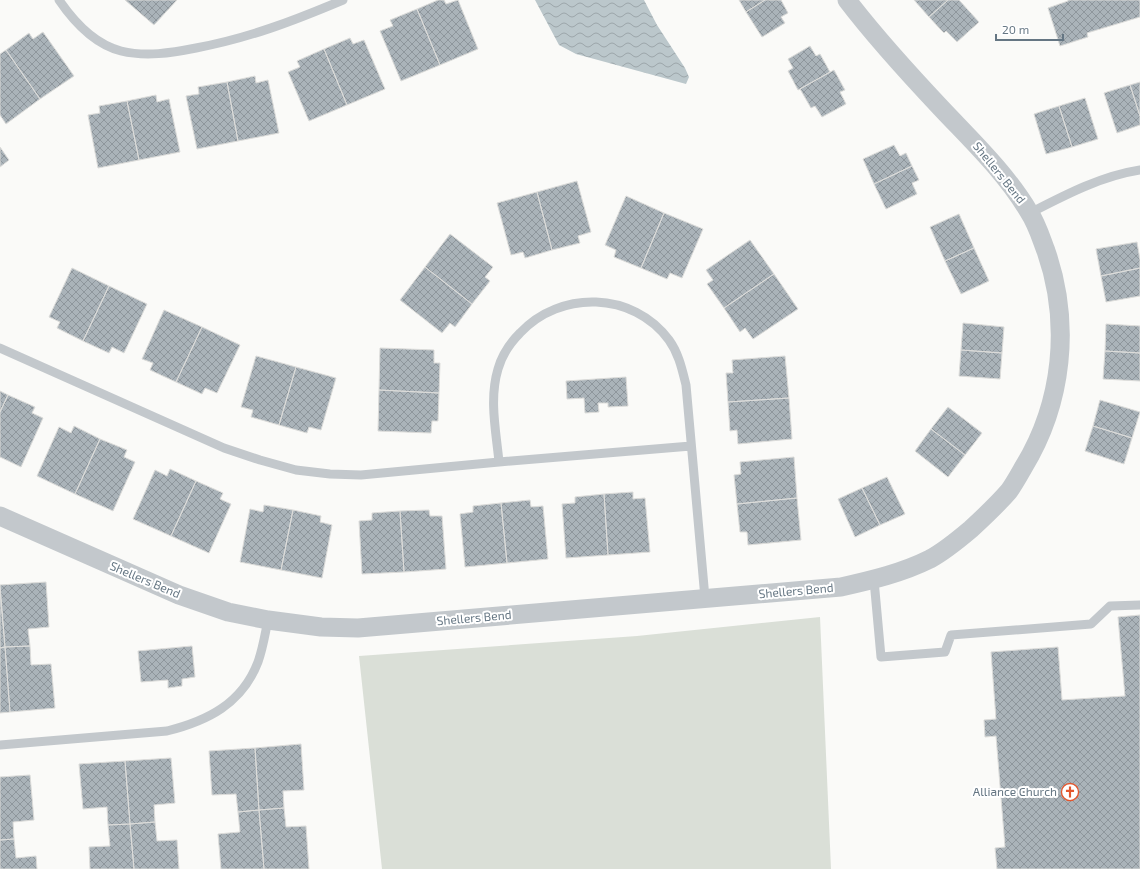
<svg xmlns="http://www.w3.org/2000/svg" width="1140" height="869" font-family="'Exo 2',sans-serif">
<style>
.green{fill:#dadfd7}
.water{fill:url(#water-waves)}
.building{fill:url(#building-cross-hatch);stroke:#dcdcda}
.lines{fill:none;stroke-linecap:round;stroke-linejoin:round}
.lane{stroke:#c3c8cc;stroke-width:9}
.street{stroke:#c3c8cc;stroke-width:19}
.labels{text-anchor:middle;stroke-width:4;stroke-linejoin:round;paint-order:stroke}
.street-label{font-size:12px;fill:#657683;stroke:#fff}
.poi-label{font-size:12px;fill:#657683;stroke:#fff;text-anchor:end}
</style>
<defs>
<pattern id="water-waves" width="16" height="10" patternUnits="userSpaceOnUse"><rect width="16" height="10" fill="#bbc7cb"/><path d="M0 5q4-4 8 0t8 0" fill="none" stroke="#9ca6aa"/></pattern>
<pattern id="building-cross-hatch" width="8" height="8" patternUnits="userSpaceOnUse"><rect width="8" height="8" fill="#aab3b9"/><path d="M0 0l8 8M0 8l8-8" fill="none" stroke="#8e969c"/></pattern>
</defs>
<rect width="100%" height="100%" fill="#fafaf8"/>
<path class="green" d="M820 617 831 869H382L359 656 637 636Z"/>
<path class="water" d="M535 0H644L657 25 685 68 689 77 686 84 576 54 559 45Z"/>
<path class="building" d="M125 0H177L154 25Z
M438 0H444L446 4 458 0 478 49 440 65 417 9Z
M739 0H765L746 12Z
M765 0H781L788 13 781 17 785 23 762 37 746 12Z
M914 0H948L929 17Z
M948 0H959L979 22 957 42 946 31 944 33 929 17Z
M1068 0H1140V17L1087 33 1088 37 1060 46 1048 8 1068 1Z
M417 9 440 65 401 81 380 31 393 26 390 20Z
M43 32 74 76 40 99 6 50 29 33 33 39Z
M350 38 353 44 364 40 385 89 347 105 324 49Z
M810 46 816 56 820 54 830 72 798 90 788 71 793 68 788 59Z
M324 49 347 105 309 121 288 72 300 67 297 61Z
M6 50 40 99 6 124 0 115V54Z
M834 70 845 90 840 92 846 104 822 117 815 106 811 108 800 89Z
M255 76 256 83 268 80 279 133 238 141 227 82Z
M227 82 238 141 197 149 186 96 199 94 198 87Z
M1140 82V116L1130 85Z
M1130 85 1140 116V125L1117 133 1104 93Z
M156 95 157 102 169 99 180 152 139 160 127 101Z
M1085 98 1098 139 1072 147 1059 106Z
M127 101 139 160 98 168 88 115 100 113 99 106Z
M1059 106 1072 147 1046 154 1034 114Z
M894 145 900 156 906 153 912 166 874 184 863 159Z
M0 147 9 160 0 167Z
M912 166 919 180 912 183 917 194 886 209 874 184Z
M577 181 591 232 578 236 580 243 552 250 537 192Z
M537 192 552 250 525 258 523 252 511 255 497 203Z
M626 196 664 213 641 268 614 257 616 250 605 245Z
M664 213 703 229 682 278 670 273 667 279 641 268Z
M959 214 974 248 945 261 930 227Z
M450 234 493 267 485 277 490 281 472 304 425 267Z
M750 240 774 274 724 308 707 284 713 280 706 270Z
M1137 242 1140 260V268L1101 276 1096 249Z
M974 248 989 281 961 294 945 261Z
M425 267 472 304 455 327 450 323 442 333 400 300Z
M72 268 109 286 83 341 57 328 60 322 49 317Z
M1140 268V296L1106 302 1101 276Z
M774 274 798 309 753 339 745 328 740 332 724 308Z
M109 286 147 304 124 353 112 347 109 353 83 341Z
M164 310 202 327 176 382 150 370 153 363 142 359Z
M963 323 1004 327 1002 353 961 350Z
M1106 324 1140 326V353L1105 351Z
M202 327 240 345 217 393 205 388 202 394 176 382Z
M380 348 434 350V363H440L439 393 379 390Z
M961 350 1002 353 1000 379 959 376Z
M1105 351 1140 353V381L1103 379Z
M256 356 296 367 279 425 251 417 253 410 241 407Z
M785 356 789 398 728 402 726 373H733L732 360Z
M296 367 336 378 321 430 309 427 307 433 279 425Z
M626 377 628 406 608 407V403H598L599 412 585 413 584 398 567 399 566 381Z
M379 390 439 393 438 421H432L431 433 378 431Z
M0 391 8 395 0 412Z
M8 395 35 407 32 413 43 418 21 467 0 457V412Z
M789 398 792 439 738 444 737 430 730 431 728 402Z
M1100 400 1140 412 1132 438 1093 426Z
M948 407 982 433 965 455 931 429Z
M74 426 100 439 75 494 37 476 59 427 71 433Z
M1093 426 1132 438 1124 464 1085 451Z
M931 429 965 455 948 477 915 451Z
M100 439 127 450 124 457 135 462 113 511 75 494Z
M794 457 797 498 737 504 734 475 741 474 740 462Z
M170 469 196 481 171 536 133 519 155 470 167 476Z
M887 477 905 514 880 525 862 488Z
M196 481 223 493 220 499 231 504 209 553 171 536Z
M862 488 880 525 855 537 838 499Z
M633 492V499L645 498 650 552 608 555 604 494Z
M604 494 608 555 566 558 562 504 575 503V497Z
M797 498 801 540 748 545 747 532H740L737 504Z
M530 500 531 507 543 506 548 559 507 563 501 503Z
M501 503 507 563 465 567 460 514 473 512V506Z
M264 505 293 510 281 570 240 562 250 509 263 512Z
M293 510 321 516 320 522 332 525 322 578 281 570Z
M429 510 430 516H442L446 569 404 572 400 511Z
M400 511 404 572 362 574 359 521 372 520V513Z
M46 582 49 627 28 629 30 646 5 647 0 585Z
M0 591 5 647 0 648Z
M1140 615V869H997L995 848 1005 847 996 736 985 737 984 720 996 719 991 652 1058 647 1062 700 1125 696 1118 617Z
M30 646 31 665 51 664 55 708 10 712 5 647Z
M192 646 195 677 182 679V686L168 688V680L141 682 138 651Z
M5 647 10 712 0 713V648Z
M301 744 304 790 283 791 284 808 259 810 255 748Z
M255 748 259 810 238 812 236 794 212 795 209 751Z
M171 758 175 803 154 805 155 822 130 824 125 761Z
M125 761 130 824 108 825 107 807 83 809 79 764Z
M30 775 34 820 13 822 14 839 0 840V777Z
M284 808 286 827 306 826 309 869H264L259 810Z
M259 810 264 869H221L218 834 240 832 238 812Z
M155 822 157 841 177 840 179 869H134L130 824Z
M130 824 134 869H90L89 847 110 846 108 825Z
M14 839 16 858 36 856 37 869H0V840Z"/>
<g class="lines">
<path class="lane" d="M59 0C74 22 94 44 121 51 146 57 171 53 196 48 249 38 293 21 343 0
M1030 213C1065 195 1101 176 1140 170
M0 348 224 448 260 460 296 470 330 474 361 475 499 462 691 446
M499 462C496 431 489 399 498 369 502 355 510 343 520 333 560 290 633 291 669 340 679 354 682 369 686 385L705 598
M874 580 881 657 945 652 951 635 1091 624 1110 606 1140 605
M0 745 167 731C207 721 242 704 258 662 263 648 265 634 268 620"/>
<path class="street" d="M0 516 179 595 228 612 268 620 321 627 358 628 841 587C872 580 902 573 930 559 945 551 958 540 971 529 984 517 997 505 1009 491 1014 484 1019 475 1023 468 1063 403 1071 323 1046 251 1041 238 1037 224 1029 212 1006 173 972 141 941 108 909 74 876 38 847 0"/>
</g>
<defs>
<g id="church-ring" transform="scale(0.9)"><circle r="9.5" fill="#fff" stroke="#e4572e" stroke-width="1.5"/><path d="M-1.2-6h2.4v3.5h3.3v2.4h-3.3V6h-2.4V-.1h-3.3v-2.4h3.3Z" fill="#e4572e"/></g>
</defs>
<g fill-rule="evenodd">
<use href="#church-ring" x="1070" y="792"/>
</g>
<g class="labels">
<g class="street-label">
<text transform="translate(999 173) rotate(51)" y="4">Shellers Bend</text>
<text transform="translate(145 580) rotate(23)" y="4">Shellers Bend</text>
<text transform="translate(796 591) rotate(-5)" y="4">Shellers Bend</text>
<text transform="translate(474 618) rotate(-5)" y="4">Shellers Bend</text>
</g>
<g class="poi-label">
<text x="1057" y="796">Alliance Church</text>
</g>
</g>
<path d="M996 34v6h67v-6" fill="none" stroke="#657683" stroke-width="2"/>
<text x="1002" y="34" font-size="12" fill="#657683" stroke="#ffffff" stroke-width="3" paint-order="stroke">20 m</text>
</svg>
